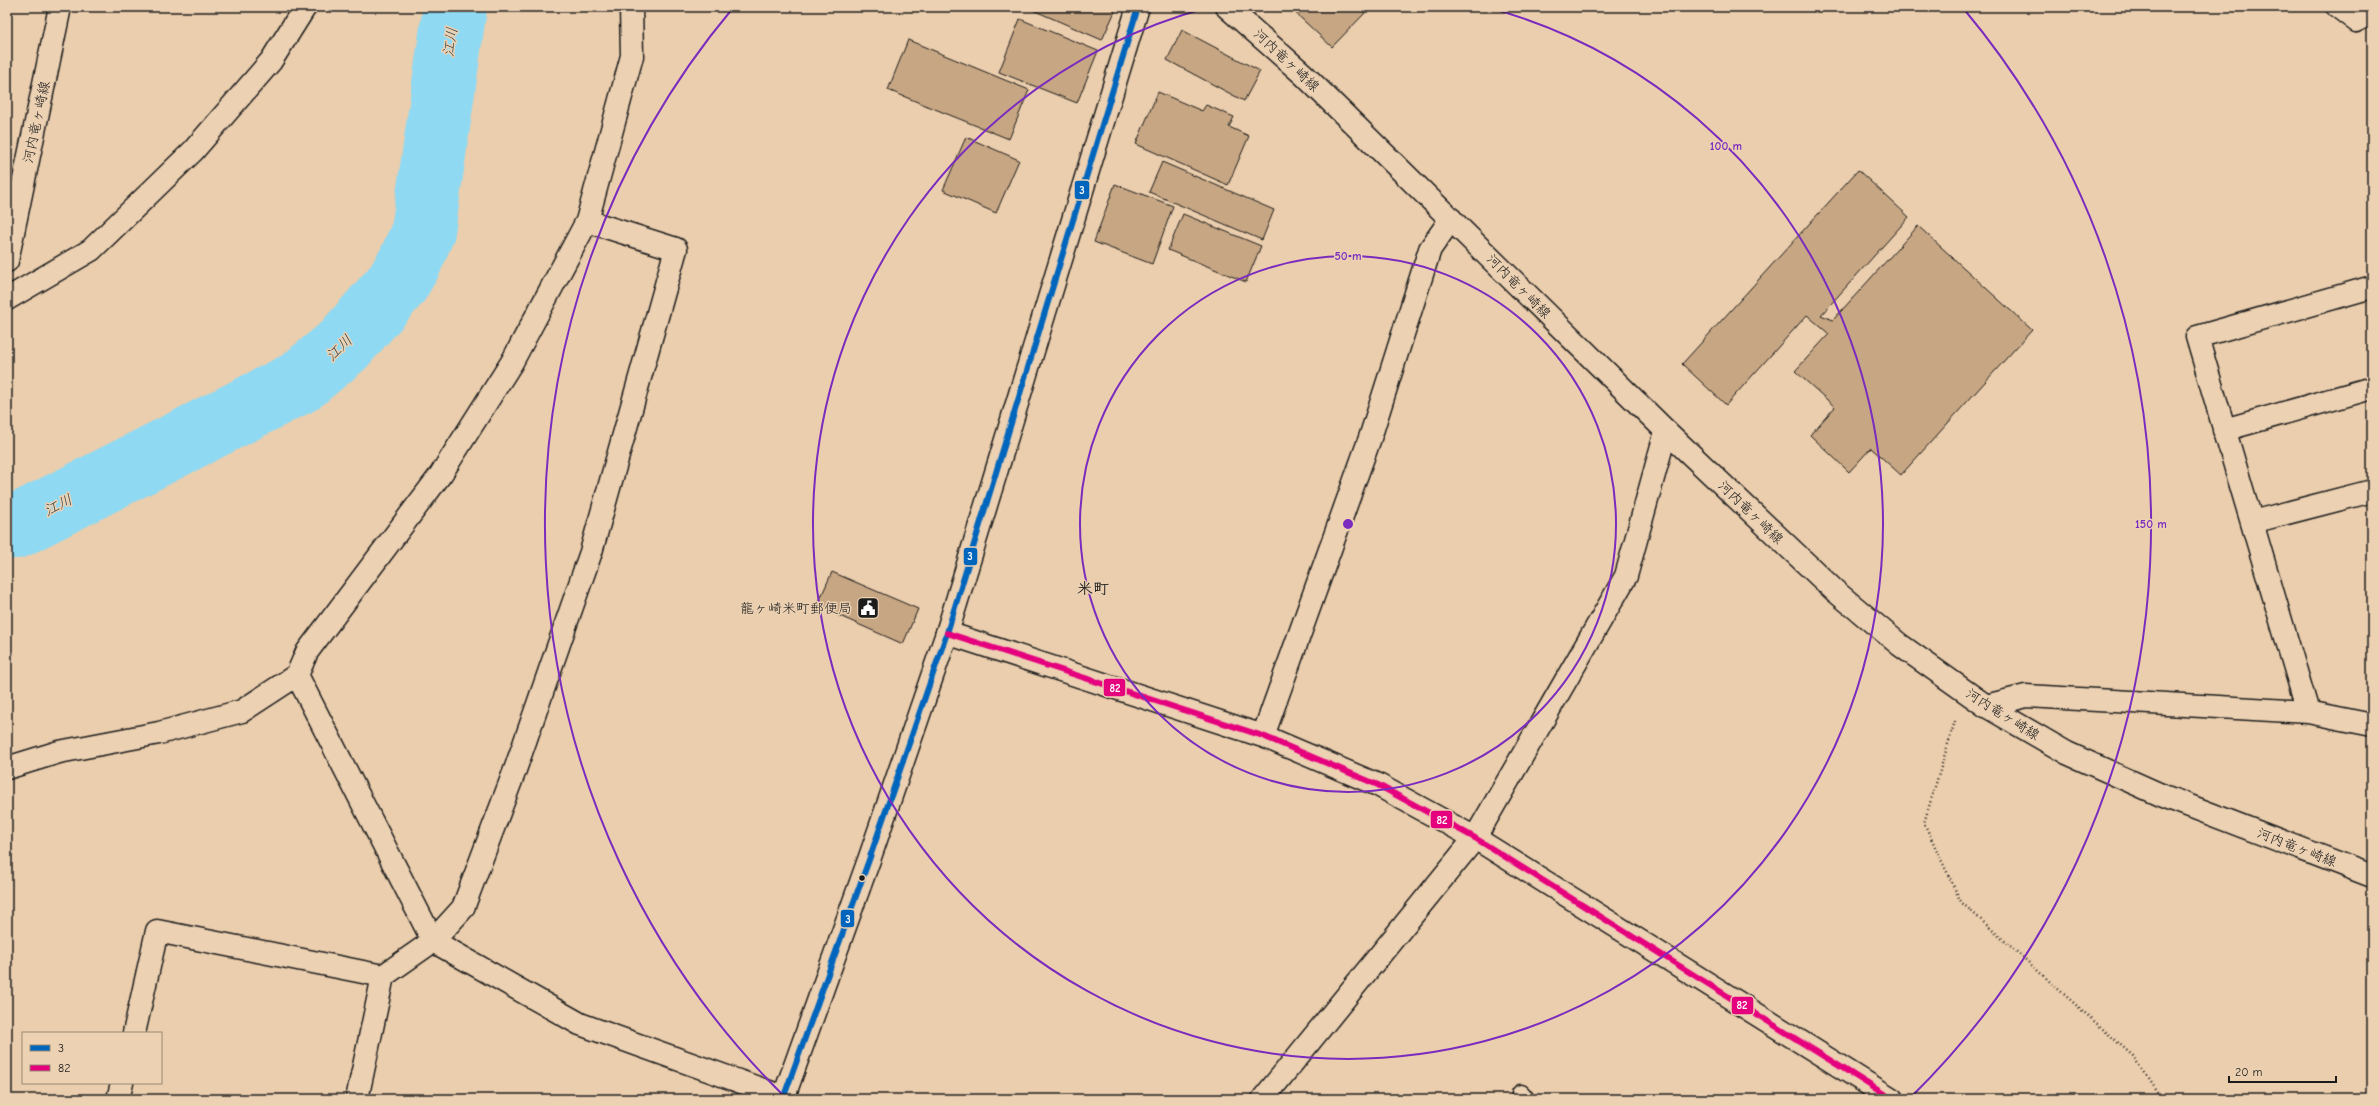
<svg xmlns="http://www.w3.org/2000/svg" width="2379" height="1106" font-family="'Comic Neue','Klee One',sans-serif">
<style>
.lines{fill:none;stroke-linecap:round;stroke-linejoin:round}
.river{stroke:#90d9f2;stroke-width:64}
.building{fill:#c7a683;stroke:#1c1c1c}
.service-casing{stroke:#1c1c1c;stroke-width:21}
.minor-casing{stroke:#1c1c1c;stroke-width:25}
.tertiary-casing{stroke:#1c1c1c;stroke-width:25}
.secondary-casing{stroke:#1c1c1c;stroke-width:25}
.path{stroke:#1c1c1c;stroke-width:2.5;stroke-dasharray:1 3;stroke-linecap:butt}
.service{stroke:#ecd1b3;stroke-width:18}
.minor{stroke:#ecd1b3;stroke-width:22}
.tertiary{stroke:#ecd1b3;stroke-width:22}
.secondary{stroke:#ecd1b3;stroke-width:22}
.bus-1-casing{stroke:#ecd1b3;stroke-width:9}
.bus-2-casing{stroke:#ecd1b3;stroke-width:9}
.bus-1{stroke:#0065bd;stroke-width:6}
.bus-2{stroke:#e5007d;stroke-width:6}
.ring{fill:none;stroke:#7b2cbf;stroke-width:2}
.bus-dot{fill:#1c1c1c;stroke:#ecd1b3;stroke-width:1.5}
.labels{text-anchor:middle;stroke-width:3;stroke-linejoin:round;paint-order:stroke}
.street-label{font-size:14px;fill:#1c1c1c;stroke:#ecd1b3}
.poi-label{font-size:14px;fill:#1c1c1c;stroke:#ecd1b3;text-anchor:end}
.water-label{font-size:15px;font-style:italic;fill:#334247;stroke:#ecd1b3}
.quarter-label{font-size:16px;font-weight:bold;fill:#1c1c1c;stroke:#ecd1b3}
.centre{fill:#7b2cbf;stroke:#ecd1b3;stroke-width:2}
.ring-label{font-size:12px;text-anchor:middle;font-weight:bold;fill:#7b2cbf;stroke:#ecd1b3;stroke-width:3;stroke-linejoin:round;paint-order:stroke}
.line-badge{stroke:#ecd1b3;stroke-width:1.5}
.badge-label{font-size:11px;text-anchor:middle;font-weight:bold;fill:#fff}
</style>
<rect width="100%" height="100%" fill="#ebcead"/>
<filter id="ink" filterUnits="userSpaceOnUse"><feTurbulence type="fractalNoise" baseFrequency=".025" numOctaves="2"/><feDisplacementMap in="SourceGraphic" scale="8" xChannelSelector="R" yChannelSelector="G"/><feConvolveMatrix kernelMatrix="1 2 1 2 8 2 1 2 1" color-interpolation-filters="sRGB"/></filter>
<g filter="url(#ink)">
<g class="lines">
<path class="river" d="M15 527 300 382 343 346 397 284 410 262 423 231 455 7"/>
</g>
<path class="building" d="M1026 7H1117L1102 40Z
M1289 7H1359L1365 13 1332 47Z
M1020 19 1098 51 1077 103 999 72Z
M1182 30 1260 71 1244 101 1167 60Z
M908 40 1029 90 1009 139 888 90Z
M1158 92 1202 111 1206 105 1234 117 1229 127 1249 136 1228 185 1136 144Z
M966 137 1019 160 996 213 943 190Z
M1162 162 1274 210 1262 240 1149 192Z
M1858 170 1909 217 1821 315 1833 320 1918 226 2032 330 1901 475 1871 448 1849 472 1810 435 1835 407 1795 371 1829 334 1807 315 1726 405 1682 364Z
M1115 184 1173 206 1152 264 1094 242Z
M1183 214 1261 246 1246 282 1168 250Z
M832 572 918 609 903 644 817 606Z"/>
<g class="lines">
<g class="service-casing">
<path id="service" d="M2335 7 2356 23 2372 15
M1521 1094 1525 1099"/>
</g>
<g class="minor-casing">
<path id="minor" d="M7 299 91 250 193 151 271 61 305 7
M2224 430 2372 388
M2252 522 2372 491
M947 633 1263 736 1378 785 1475 838 1892 1099
M297 675 433 941 580 1024 783 1097
M1986 706 2026 696 2308 712 2372 725
M2308 712 2197 337 2372 287
M1263 736 1370 438 1430 249 1451 219
M7 768 59 752 159 733 242 711 297 675 307 652 441 474 512 362 587 221 632 56 631 7
M134 1033 157 931 383 976
M118 1099 122 1083
M357 1099 383 976 433 941 463 908 515 770 591 552 676 249 587 221
M1263 1099 1475 838 1626 576 1666 431"/>
</g>
<g class="tertiary-casing">
<path id="tertiary" d="M783 1099 870 857 947 633 1138 7"/>
</g>
<g class="secondary-casing">
<path id="secondary" d="M1227 7 1303 74 1666 431 1834 590 1900 645 1986 706 2067 753 2161 795 2372 876
M7 261 60 7"/>
</g>
<path class="path" d="M1955 721 1924 823 1961 902 2133 1056 2161 1099"/>
<use href="#service" class="service"/>
<use href="#minor" class="minor"/>
<use href="#tertiary" class="tertiary"/>
<use href="#secondary" class="secondary"/>
<g class="bus-1-casing">
<path id="bus-1" d="M783 1099 870 857 947 633 1138 7"/>
</g>
<g class="bus-2-casing">
<path id="bus-2" d="M947 633 1263 736 1378 785 1475 838 1892 1099"/>
</g>
<use href="#bus-1" class="bus-1"/>
<use href="#bus-2" class="bus-2"/>
</g>
</g>
<g class="ring">
<circle cx="1348" cy="524" r="268"/>
<path d="M1486 7A535 535 0 1 1 1210 7"/>
<path d="M785 1097A803 803 0 0 1 733 8M1963 8A803 803 0 0 1 1911 1097"/>
</g>
<defs>
<g id="civic-square" transform="scale(1.15)"><rect x="-9" y="-9" width="18" height="18" rx="4" fill="#1c1c1c" stroke="#ecd1b3"/><path d="M-.6-6.5H3V-4.5H.6V-3L4-1V1h2V6H-6V1h2V-1L-.6-3ZM-1.2 2.5V6h2.4V2.5Z" fill="#fff"/></g>
</defs>
<g fill-rule="evenodd">
<use href="#civic-square" x="868" y="608"/>
</g>
<circle class="bus-dot" cx="862" cy="878" r="3.5"/>
<g class="labels">
<g class="street-label">
<text transform="translate(1287 60) rotate(43)" y="5">河内竜ヶ崎線</text>
<text transform="translate(36 122) rotate(-78)" y="5">河内竜ヶ崎線</text>
<text transform="translate(1519 286) rotate(45)" y="5">河内竜ヶ崎線</text>
<text transform="translate(1751 512) rotate(44)" y="5">河内竜ヶ崎線</text>
<text transform="translate(2003 714) rotate(32)" y="5">河内竜ヶ崎線</text>
<text transform="translate(2297 847) rotate(21)" y="5">河内竜ヶ崎線</text>
</g>
<g class="poi-label">
<text x="852" y="613">龍ヶ崎米町郵便局</text>
</g>
<g class="water-label">
<text transform="translate(450 42) rotate(-82)" y="5">江川</text>
<text transform="translate(339 348) rotate(-44)" y="5">江川</text>
<text transform="translate(58 505) rotate(-27)" y="5">江川</text>
</g>
<g class="quarter-label">
<text x="1093" y="594">米町</text>
</g>
</g>
<circle cx="1348" cy="524" r="6" class="centre"/>
<g class="ring-label">
<text x="1726" y="150">100 m</text>
<text x="1348" y="260">50 m</text>
<text x="2151" y="528">150 m</text>
</g>
<g class="line-badge">
<rect x="1074" y="180" width="16" height="20" rx="4" fill="#0065bd"/>
<rect x="963" y="547" width="15" height="19" rx="4" fill="#0065bd"/>
<rect x="1103" y="678" width="23" height="19" rx="4" fill="#e5007d"/>
<rect x="1430" y="810" width="23" height="19" rx="4" fill="#e5007d"/>
<rect x="840" y="909" width="15" height="19" rx="4" fill="#0065bd"/>
<rect x="1731" y="996" width="23" height="19" rx="4" fill="#e5007d"/>
</g>
<g class="badge-label">
<text x="1082" y="194">3</text>
<text x="970" y="560">3</text>
<text x="1115" y="692">82</text>
<text x="1442" y="824">82</text>
<text x="848" y="923">3</text>
<text x="1742" y="1009">82</text>
</g>
<rect width="2379" height="1106" fill="none" stroke="#ecd1b3" stroke-width="24"/>
<rect x="12" y="12" width="2355" height="1082" fill="none" stroke="#1c1c1c" stroke-width="1.5" filter="url(#ink)"/>
<rect x="22" y="1032" width="140" height="52" fill="#ecd1b3" stroke="#998977"/>
<rect x="30" y="1045" width="20" height="6" fill="#0065bd" stroke="#998977"/>
<text x="58" y="1052" font-size="12" fill="#1c1c1c">3</text>
<rect x="30" y="1065" width="20" height="6" fill="#e5007d" stroke="#998977"/>
<text x="58" y="1072" font-size="12" fill="#1c1c1c">82</text>
<path d="M2229 1076v6h107v-6" fill="none" stroke="#1c1c1c" stroke-width="2"/>
<text x="2235" y="1076" font-size="12" fill="#1c1c1c" stroke="#ecd1b3" stroke-width="3" paint-order="stroke">20 m</text>
</svg>
